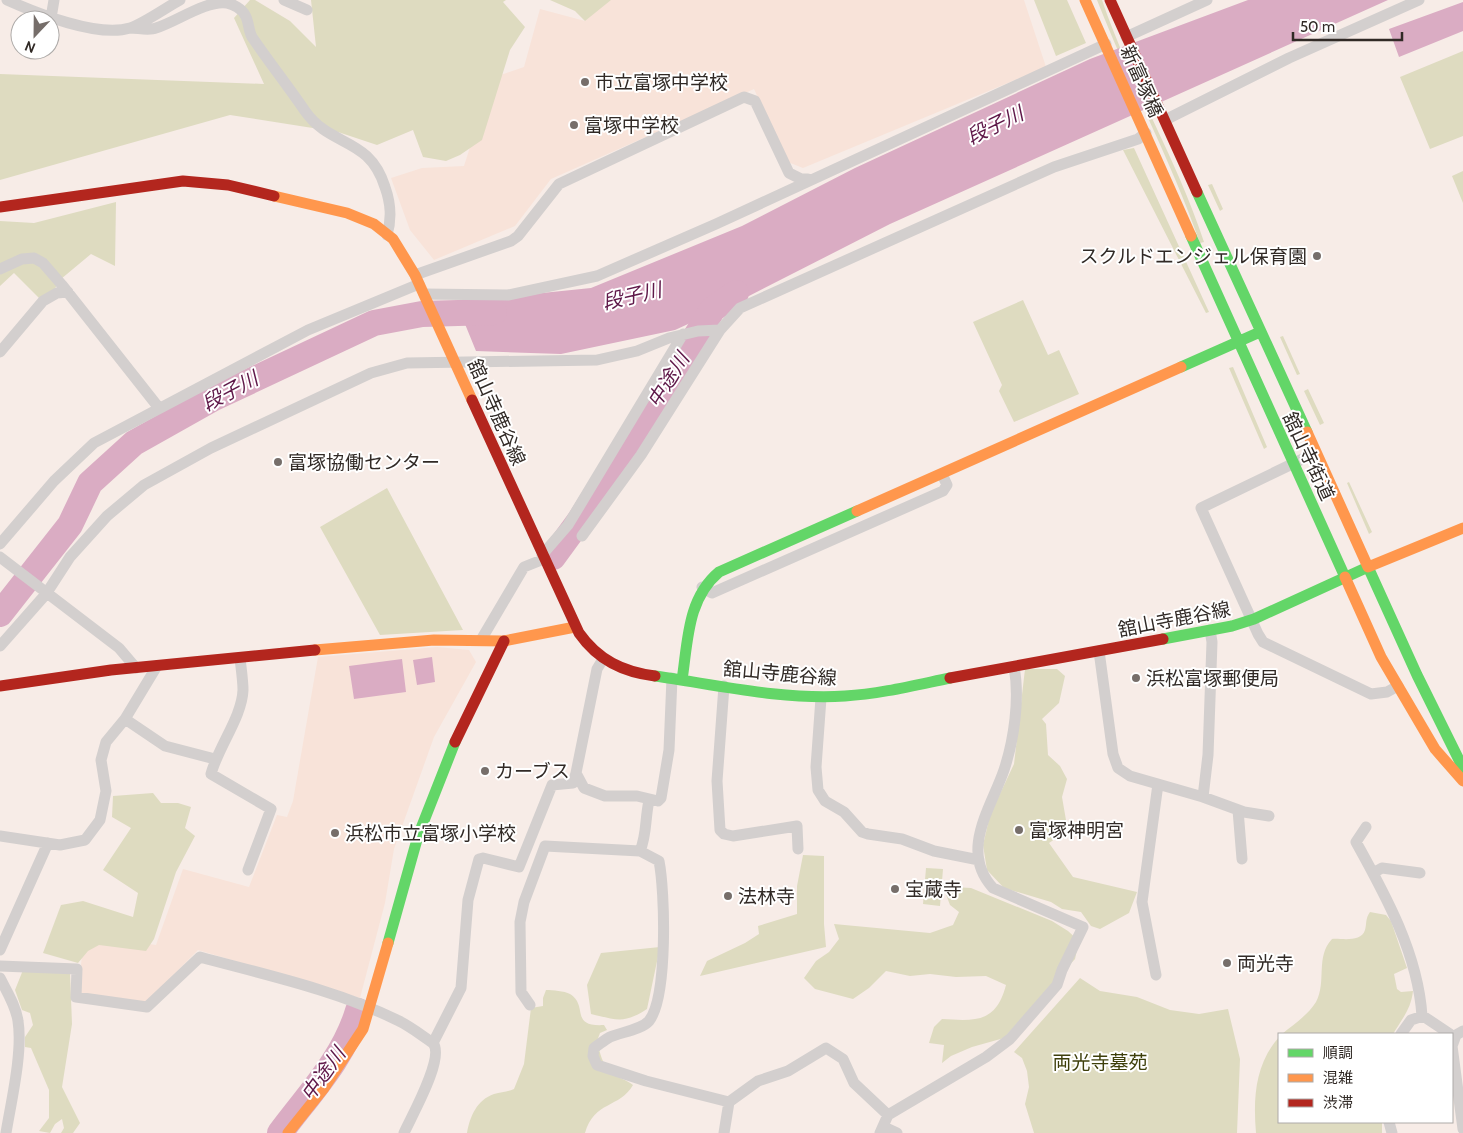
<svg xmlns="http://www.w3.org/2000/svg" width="1463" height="1133" font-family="Cabin,'Noto Sans JP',sans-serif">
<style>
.built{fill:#f8e3d9}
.green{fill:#dedbc0}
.water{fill:#daacc3}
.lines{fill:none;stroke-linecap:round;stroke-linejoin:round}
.river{stroke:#daacc3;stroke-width:26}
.street{stroke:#d3cfce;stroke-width:11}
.fast{stroke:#63d668;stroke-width:11}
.slow{stroke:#ff974d;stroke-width:11}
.jam{stroke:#b3261e;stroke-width:11}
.poi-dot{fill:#766e6a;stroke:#fff;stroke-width:2}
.labels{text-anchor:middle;stroke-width:4;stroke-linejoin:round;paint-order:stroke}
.street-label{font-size:19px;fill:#312a26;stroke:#fff}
.poi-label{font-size:19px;fill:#312a26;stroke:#fff;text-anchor:start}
.park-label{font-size:19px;fill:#3e3f0b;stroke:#fff}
.water-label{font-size:20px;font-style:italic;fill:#5f1849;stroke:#fff}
</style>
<rect width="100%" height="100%" fill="#f7ece7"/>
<path class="built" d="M602 0H1024L1046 67 803 168 788 162 754 89 551 179 515 226 434 260 410 230 391 178 422 168 464 166 492 78 524 67 540 9 585 21Z
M437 647 469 650 476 662 434 737 394 849 385 903 360 998 198 950 145 1004 78 995 84 935 156 945 183 869 249 887 277 815 287 817 293 801 318 657Z"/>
<path class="green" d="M250 0H255L290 21 316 47 311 0H506L503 2 525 27 510 50 482 140 460 155 446 161 423 157 413 130 377 145 338 132 230 115 0 180V74L264 84 234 18Z
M550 0H611L585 21 575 11Z
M1034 0H1067L1086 43 1056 56Z
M1097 0H1102C1130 83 1177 159 1204 242L1200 243C1171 160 1129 82 1097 0Z
M1463 51V136L1430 149 1400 77Z
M1134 148 1209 312 1206 313 1123 150Z
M1463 171V203L1452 176Z
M1212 184 1223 209 1220 211 1208 185Z
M116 202 115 266 91 254 61 279 52 293 39 298 14 273 0 286V221L34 223Z
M1023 300 1048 355 1059 350 1079 394 1014 422 999 391 1002 385 973 322Z
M1283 336 1300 374 1297 375 1280 337Z
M1233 367 1267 447 1264 449 1229 368Z
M1308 389 1324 423 1320 425 1304 391Z
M1349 482 1372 532 1369 534 1347 483Z
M387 488 463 630 380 635 320 527Z
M1025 669H1057L1065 676 1059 703 1042 719 1046 724 1048 755 1060 766 1067 779 1062 797 1067 826 1061 835 1049 843 1073 877 1137 892 1129 913 1100 929 1091 926 1081 912 1062 909 1051 902 1004 888 987 870 983 845 990 815 1014 764Z
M153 793 161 803H178L191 807 185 828 195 836 176 872 154 939 146 951 99 945 88 951 78 963 43 953 61 905 83 901 133 917 138 893 103 870 131 828 112 817 113 796Z
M803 855 824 856V924L826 947 700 976 707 961 745 943 759 934 758 926 797 914V886Z
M926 868 943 869 940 906 923 904Z
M954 887 971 888 1052 921 1068 931 1079 941 1075 959 1004 1038 972 1047 951 1056 942 1063 944 1045 929 1043 934 1027 942 1019C976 1021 996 1023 1006 985L986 976 956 977 930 974 910 976 886 971 869 988 853 999 815 989 804 978 816 961 829 952 839 939 834 924 930 933 953 925 959 912 950 905 945 892Z
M1370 912 1386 915 1391 921 1407 968 1394 974 1397 989 1401 992 1413 991C1411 1009 1402 1019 1393 1034H1282C1294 1024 1308 1015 1316 1002 1327 982 1315 957 1332 939 1341 938 1361 943 1365 930 1367 923 1365 919 1370 912Z
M660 947 647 1009C624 1024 617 1020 591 1014L587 985 601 953Z
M23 970 70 972 72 1024 62 1087 80 1123 73 1133H61L64 1128 62 1119 55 1124 50 1133 39 1131 49 1118V1090L31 1048 25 1047V1037L33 1025 30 1013 22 1010 15 990Z
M1080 978 1100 991 1137 997 1170 1010 1199 1014 1228 1009 1240 1059 1237 1133H1034L1025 1104 1029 1087 1027 1071 1022 1058 1014 1052Z
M546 990C553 990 564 991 570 994 589 1006 569 1027 604 1025L607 1030 600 1033 597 1041C600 1053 602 1065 612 1073 618 1078 627 1080 633 1085 620 1108 594 1101 585 1133H467C470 1116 477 1100 494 1094 501 1092 507 1092 514 1089L524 1064 531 1008 543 1006V998Z
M1279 1037V1122H1382V1133H1256C1253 1098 1255 1064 1279 1037Z"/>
<path class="water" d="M1248 0H1388L890 224 747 297 675 330 561 354 476 351 456 302 591 288 742 226 855 168 1090 59Z
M1463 2V31L1399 57 1389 29Z
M432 657 435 682 417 685 413 660Z
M402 659 406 692 354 699 349 666Z"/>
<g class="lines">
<path class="river" d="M553 557 580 520 713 309 736 293
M0 614 70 525 90 483 134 443 214 398 374 323 422 314 494 312
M280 1133C309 1094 344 1058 358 1011"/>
<path class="street" d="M7 0C36 13 98 38 130 28 143 24 167 7 180 0
M284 0 307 10
M51 18 54 0
M130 28C138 28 149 31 156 28 176 22 206 0 227 3 233 4 242 9 245 15 249 21 248 30 252 37 269 62 288 86 305 111 331 148 369 136 385 187 391 204 392 218 387 235
M1126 37 1207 0
M1165 120 1289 58 1419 0
M0 269 22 259 34 258 43 263 62 285 159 408
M415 275 511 241 518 236 559 184 744 97 755 101 789 173 801 179H808
M424 294 508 295 597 276 716 224 1106 44
M0 352 43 301 57 293 68 292
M1315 453 1201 508 1258 634 1263 642 1371 694 1387 692 1398 686
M582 536 641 455 720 330 740 308 1054 167 1138 139 1146 133
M0 544 54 481 94 443 308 330 419 284
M542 555 568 525 683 334
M0 557 119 648 136 668
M702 587 712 593 943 491 947 485 942 474
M481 640 524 567 544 559
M0 646 46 594 70 557 107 516 144 485 211 448 371 373 407 363 597 360 637 351 669 338 698 331 720 330
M1099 651 1113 754 1118 768 1130 776 1203 797 1244 812 1269 816
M240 658C241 668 243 680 243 690 242 717 218 747 211 774L271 809 248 870
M603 659 597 669 576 773 584 788 605 796H637L658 801 661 798 669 750 672 678
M724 686 717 781 720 830 724 834 733 836 797 826 798 849
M821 698 816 767 818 790 825 801 844 812 862 832 868 834 902 839 934 851 979 860
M125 719 165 746 215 759
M1203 797 1208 755 1212 642 1210 630
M649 801C645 817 647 835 640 851L659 861C665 891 668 997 649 1021 641 1030 621 1032 610 1037 604 1040 599 1045 594 1048L593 1056 597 1065 646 1081 729 1102 724 1133
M1238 810 1242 859
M1366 827 1356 842C1386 896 1418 954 1422 1016
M0 836 60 845 85 840 100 820 106 791 101 760 106 742 125 719 157 666
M1373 873 1382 868 1420 873
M0 950 48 843
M0 966 77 969 76 997 147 1007 200 957C266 975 336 990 397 1020 410 1026 421 1035 433 1043L461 988 468 900 479 859 483 858 519 867 552 785 573 783 576 773
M1156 975 1142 902 1158 784
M0 978C7 992 16 1006 18 1021 23 1052 11 1102 6 1133
M530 1005 521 992 520 922 524 902 545 846 640 851
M1463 1031 1456 1035 1452 1046 1463 1129
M1401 1034 1411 1020 1423 1016 1450 1034
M729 1102 758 1081 788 1071 826 1048 843 1059 854 1083 888 1115
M1389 1122 1392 1133
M884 1127 897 1133
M404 1133C412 1115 445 1058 433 1043
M880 1133 888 1115 986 1057 1010 1039 1057 985 1062 970 1083 927 993 888C959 851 991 808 1004 770 1014 740 1020 698 1014 667"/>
<path class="fast" d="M1197 192 1307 432
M1191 236 1345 577
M1181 367 1260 332
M1163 639 1232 626 1254 619 1368 567 1417 675 1463 768
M655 676C718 685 782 700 845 696 880 694 916 685 950 678
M682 680C688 641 687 599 719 572L857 511
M388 943 418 836 455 742"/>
<path class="slow" d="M1085 0 1191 236
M274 196 347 213 374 224 393 239 415 275 472 400
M1307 432 1368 567 1463 528
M857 511 1181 367
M1345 577 1381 657 1435 749 1463 781
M315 650 434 640 504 641 575 627
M288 1133 324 1088 363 1029 388 943"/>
<path class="jam" d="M1110 0 1197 192
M0 207 183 181 228 185 274 196
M472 400 579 633C598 660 623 672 655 676
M950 678 1163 639
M0 686 111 670 315 650
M455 742 504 641"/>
</g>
<g class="poi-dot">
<circle cx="585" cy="82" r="5"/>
<circle cx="574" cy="125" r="5"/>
<circle cx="1317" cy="256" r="5"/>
<circle cx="278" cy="462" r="5"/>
<circle cx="1136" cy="678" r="5"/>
<circle cx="485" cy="771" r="5"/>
<circle cx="1019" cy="830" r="5"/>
<circle cx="335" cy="833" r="5"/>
<circle cx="895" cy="889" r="5"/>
<circle cx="728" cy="896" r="5"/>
<circle cx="1227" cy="963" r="5"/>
</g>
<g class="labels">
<g class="street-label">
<text transform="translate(1142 81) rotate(66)" y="7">新富塚橋</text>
<text transform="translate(497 412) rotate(66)" y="7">舘山寺鹿谷線</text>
<text transform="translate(1309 456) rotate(65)" y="7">舘山寺街道</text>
<text transform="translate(1174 619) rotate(-11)" y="7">舘山寺鹿谷線</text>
<text transform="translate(780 673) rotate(5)" y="7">舘山寺鹿谷線</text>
</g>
<g class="poi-label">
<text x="595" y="89">市立富塚中学校</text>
<text x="584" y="132">富塚中学校</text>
<text x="1307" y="263" text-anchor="end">スクルドエンジェル保育園</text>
<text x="288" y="469">富塚協働センター</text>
<text x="1146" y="685">浜松富塚郵便局</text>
<text x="495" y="778">カーブス</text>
<text x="1029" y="837">富塚神明宮</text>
<text x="345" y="840">浜松市立富塚小学校</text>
<text x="905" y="896">宝蔵寺</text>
<text x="738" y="903">法林寺</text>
<text x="1237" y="970">両光寺</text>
</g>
<g class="park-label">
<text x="1100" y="1069">両光寺墓苑</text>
</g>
<g class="water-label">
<text transform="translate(995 125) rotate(-26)" y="7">段子川</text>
<text transform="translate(632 296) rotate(-13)" y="7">段子川</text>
<text transform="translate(668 380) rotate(-58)" y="7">中途川</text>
<text transform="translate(230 391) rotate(-28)" y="7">段子川</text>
<text transform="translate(323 1074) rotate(-54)" y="7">中途川</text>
</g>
</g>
<rect x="1278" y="1033" width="175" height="90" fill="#ffffff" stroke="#adaaa8"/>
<rect x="1288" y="1049" width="25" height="8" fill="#63d668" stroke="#adaaa8"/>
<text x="1323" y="1058" font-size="15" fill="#312a26">順調</text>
<rect x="1288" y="1074" width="25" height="8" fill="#ff974d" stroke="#adaaa8"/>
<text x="1323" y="1083" font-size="15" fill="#312a26">混雑</text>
<rect x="1288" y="1099" width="25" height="8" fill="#b3261e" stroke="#adaaa8"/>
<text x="1323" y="1108" font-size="15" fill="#312a26">渋滞</text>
<g transform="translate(35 35) rotate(202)"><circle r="24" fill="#ffffff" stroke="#adaaa8"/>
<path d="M0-4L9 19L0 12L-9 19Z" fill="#766e6a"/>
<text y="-8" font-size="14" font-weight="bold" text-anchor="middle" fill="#312a26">N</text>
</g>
<path d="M1293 32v8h109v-8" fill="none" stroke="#312a26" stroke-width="2.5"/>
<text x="1300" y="32" font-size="15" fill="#312a26" stroke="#ffffff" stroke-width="4" paint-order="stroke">50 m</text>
</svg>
